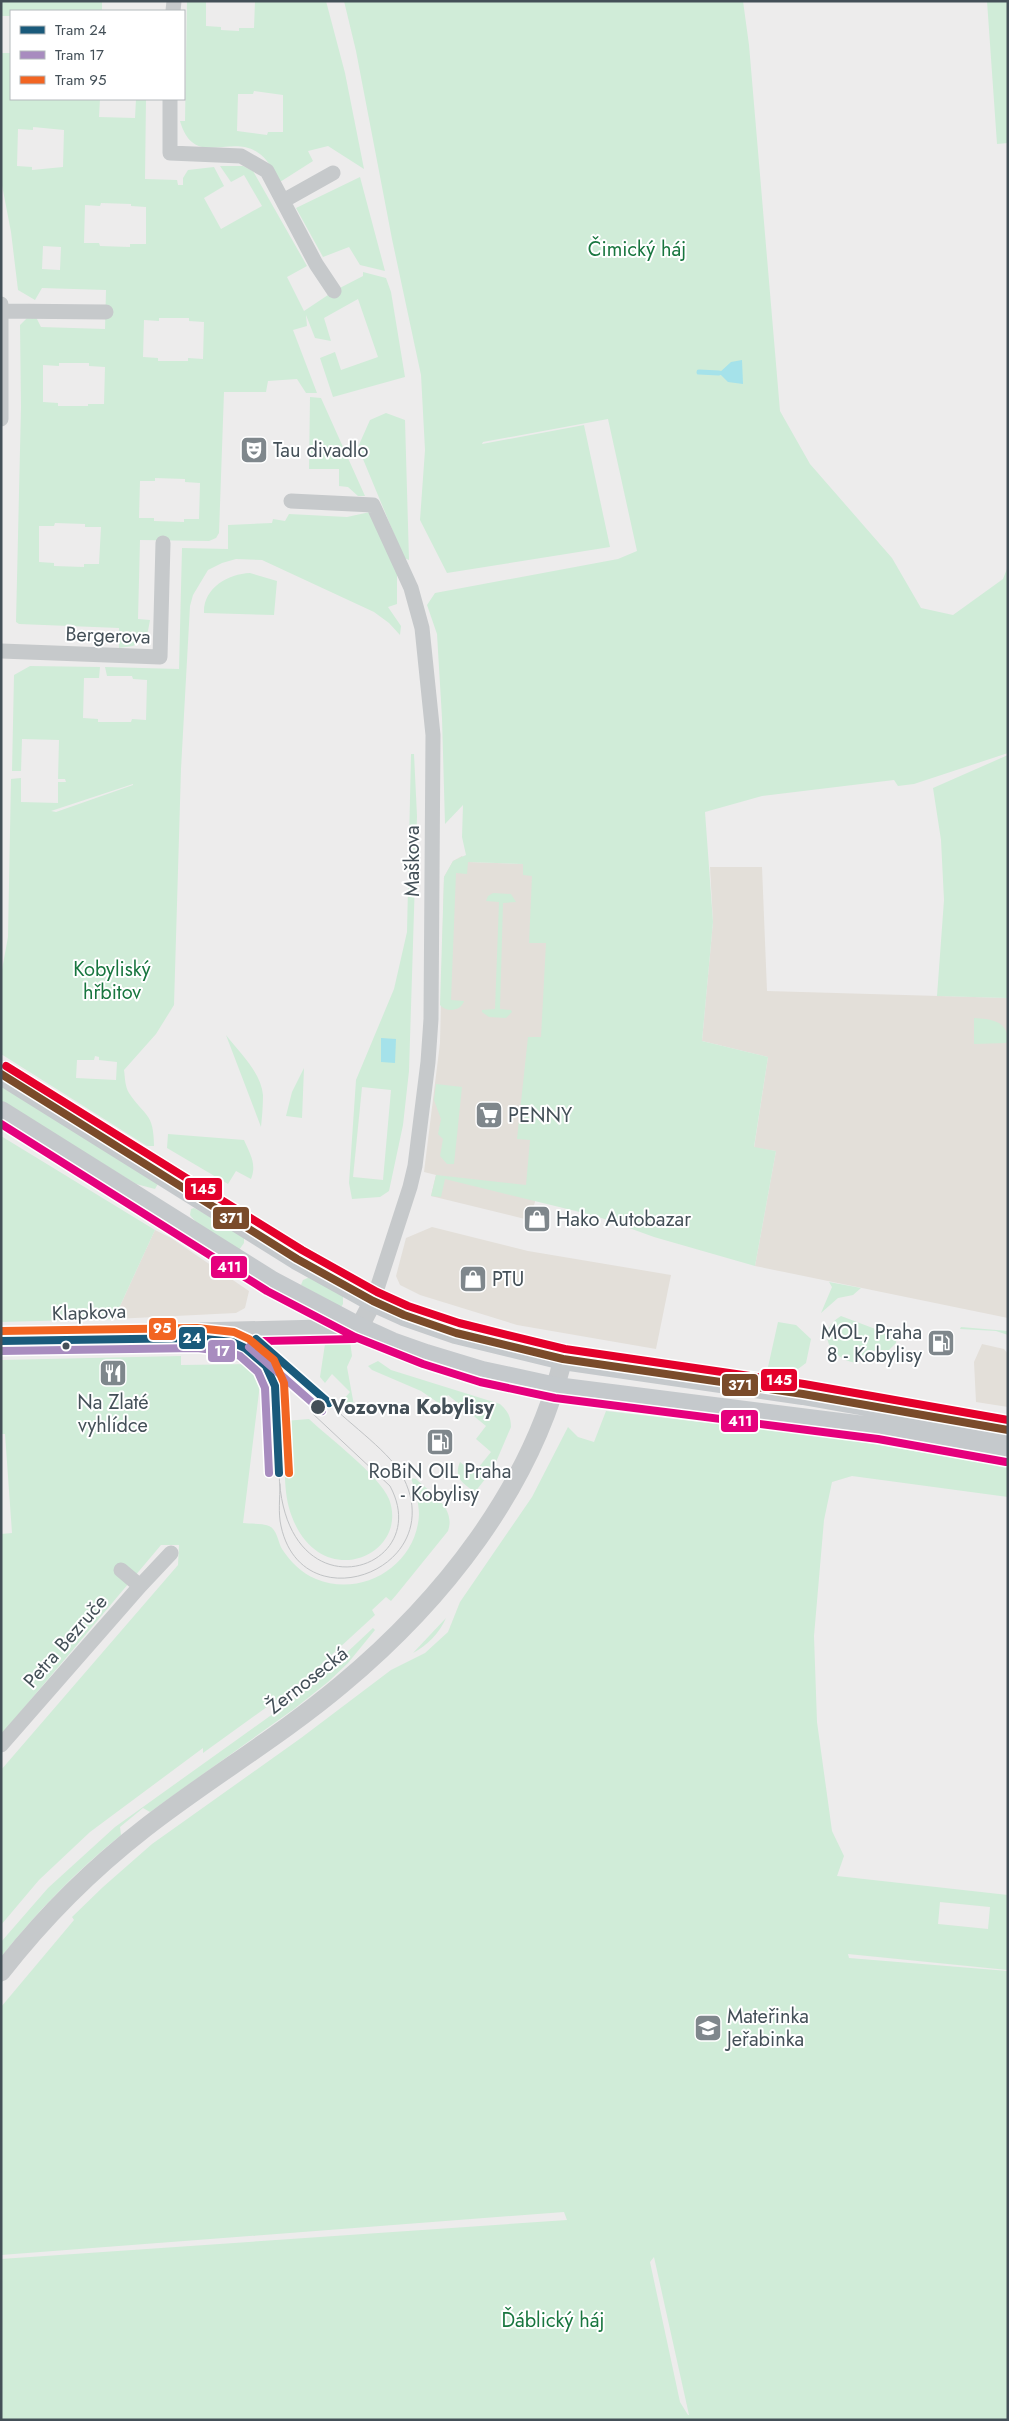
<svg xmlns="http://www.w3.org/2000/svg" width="1009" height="2421" font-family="Jost,sans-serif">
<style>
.commercial{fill:#e3dfd9}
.green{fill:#d0ecd8;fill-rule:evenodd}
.water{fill:#a5e2ea}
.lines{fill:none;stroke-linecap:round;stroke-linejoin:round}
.stream{stroke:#a5e2ea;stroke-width:5}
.minor{stroke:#c6c9cb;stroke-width:15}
.tertiary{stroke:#c6c9cb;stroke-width:19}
.secondary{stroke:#c5c9cc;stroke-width:22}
.tram{stroke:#c1c3c5;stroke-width:1}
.bus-1-casing{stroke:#fff;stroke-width:11}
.bus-2-casing{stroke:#fff;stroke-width:11}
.bus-3-casing{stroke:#fff;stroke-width:11}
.bus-1{stroke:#7a4b2a;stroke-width:8}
.bus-2{stroke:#e5007d;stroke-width:8}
.bus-3{stroke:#e4002b;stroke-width:8}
.tram-1-casing{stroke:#fff;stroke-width:11}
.tram-2-casing{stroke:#fff;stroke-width:11}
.tram-3-casing{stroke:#fff;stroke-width:11}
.tram-1{stroke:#1a5a7b;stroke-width:8}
.tram-2{stroke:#a88cbf;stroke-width:8}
.tram-3{stroke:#f26522;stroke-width:8}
.bus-dot{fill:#445058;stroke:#fff;stroke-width:2}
.labels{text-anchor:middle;stroke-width:4;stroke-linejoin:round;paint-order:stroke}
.park-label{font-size:20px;fill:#18763f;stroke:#fff}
.poi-label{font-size:20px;fill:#445058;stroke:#fff;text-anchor:start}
.street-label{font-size:20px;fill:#445058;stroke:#fff}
.stop-label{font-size:20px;font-weight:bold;fill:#445058;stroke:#fff;text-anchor:start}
.line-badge{stroke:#fff;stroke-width:2}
.badge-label{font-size:14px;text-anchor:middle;font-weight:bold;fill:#fff}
</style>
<rect width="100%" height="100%" fill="#edecec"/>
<path class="commercial" d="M462 856 468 862 523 864 532 876 547 940 535 1202 529 1220 431 1196 436 1175 424 1172 440 1043 444 877 453 861Z
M710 867H762L767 991 1008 998V1318L755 1266 776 1151 754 1148 768 1057 702 1041 713 922Z
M432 1227 528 1251 671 1275 656 1349 517 1325 420 1295 400 1285 396 1276 406 1238Z
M155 1230 171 1238 249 1291 245 1308 236 1313 114 1319Z
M982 1344 1004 1349 1008 1354V1407L976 1402 974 1362Z"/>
<path class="green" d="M1 1H102V11H11V16H1Z
M187 1H206V26L221 27V30L239 31V28H254L255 1H326L345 73 364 169 328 146 308 151 313 161 280 182C274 171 268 159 257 152 229 134 194 169 180 121H185ZM254 91 283 95V132H268L267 135 237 131 238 94H253Z
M344 1H743L749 45 780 411 810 464 892 558 921 608 953 615 1003 579 1008 566V753L914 784 898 786 894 780 762 796 705 812 713 922 702 1041 768 1057 754 1147 776 1151 755 1266 654 1237 596 1216 445 1179 441 1197 431 1196 436 1175 526 1185 530 1140 517 1139 528 1037H541L546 943H529L532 876 523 875V864L468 862 467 874 456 873 451 1000 464 1001C461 1011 447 1013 440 1005L444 877 453 861 466 855 462 837 463 805 445 824 442 718 437 634 427 605 435 593 618 559 637 551 608 419 483 442 482 444 584 425 610 547 447 573 420 520 425 450 421 375 392 239 356 51Z
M987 1H1008V143L997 144Z
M1 53H11V99H100L99 117 135 118 136 99H146L145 179 177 180 178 185H183V178L188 170 214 167 224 186 204 198 221 229 262 206 244 175 231 182 220 166H243L253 171 307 266 287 277 304 311 334 291 363 276V272L386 278 391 292 405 377 333 397 320 358 335 352 341 370 378 357 358 299 324 318 331 341 315 338 306 315 307 326 293 330 317 393H306L297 379 268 381 266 392H224L219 533 216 538 209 541 140 540 138 619 150 620 148 631 144 639 133 646 119 648V628L19 624 16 622 21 407 20 325 27 318 35 315 41 327 105 329 106 290 42 288 35 300 18 290 11 232 1 180ZM33 127 64 130 63 167 32 170V167L17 166 18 129 33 130ZM101 203 131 204V206L146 207V244H130V247L100 246 99 243H84L85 205 100 206ZM43 246 61 247 60 270 42 269ZM159 318H189V321L204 322 203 359 188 358V361H158V358L143 357 144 320 159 321ZM59 363H89V366L105 367 104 404H88V406H58V403L43 402V365L59 366ZM155 478 185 479V482L200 483 199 519H184V522L154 521V518H139L140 481H155ZM55 523 85 524V527H101L99 564H84V567L54 566V563L39 562V526H54Z
M360 177 385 271 360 265 349 247 323 257 296 208Z
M310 397 321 398 365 496H358L348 487 339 486V469H309Z
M386 413 405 420 409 560 404 558 358 447 370 420Z
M370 512 397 569V604L388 607 401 626 400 635 389 623 374 612 262 560 236 559 222 563 208 570 193 595 190 606 181 769 174 1005 156 1034 124 1070C125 1077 125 1087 129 1093 144 1116 154 1112 154 1146H147L1 1054V975L8 937 11 779 21 778V802L58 803V782H66L65 779H58L59 740 22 739 21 771H12L14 675 30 666 100 667 99 678H84L83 718 98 719V722H131L132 719 146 720 147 680 133 679 132 676H107L105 667 179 669 182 548 228 549V525L272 523 273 519 285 521 289 514 347 517ZM133 785 56 812 51 811 133 784ZM95 1056 99 1057V1060L117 1062 116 1080 76 1078 77 1060H94Z
M250 573 277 581 274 615 204 613C203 588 228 574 250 573Z
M411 754H414L417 816 409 1071 403 1125 389 1191 380 1197 352 1199 349 1183 356 1080 394 989 407 932ZM362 1087 391 1090 383 1180 353 1177Z
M1008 755V998L937 996 944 900 941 840 933 788Z
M493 893 511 894 516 902 503 903 500 1009 511 1010 512 1012 506 1018 489 1017 482 1012V1010L495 1009 499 902 486 901 488 896Z
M974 1018C990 1019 1007 1020 1008 1040L1006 1043 974 1044Z
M226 1035C239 1052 261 1072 263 1095 263 1106 262 1117 261 1127Z
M304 1068 302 1118 286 1116 292 1092Z
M1 1084 159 1182 155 1189 136 1184 1 1101Z
M436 1084 462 1087 454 1164H447L440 1156 443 1139 438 1134 441 1119 434 1100Z
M168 1134 244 1140C250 1154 257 1164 251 1179L236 1171 228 1184 167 1148Z
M1 1136 155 1230 114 1319 1 1322Z
M194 1208 230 1226 244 1236V1243L239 1250 196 1222 190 1215 191 1209Z
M310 1277 343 1296V1304L341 1307 301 1285 303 1280Z
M829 1282 861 1288 853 1295 838 1298 821 1313 832 1287Z
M841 1316 878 1330 891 1327 898 1329 896 1343 889 1350H876L856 1363C829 1358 815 1331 841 1316Z
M778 1322 796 1325 811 1339 806 1363 798 1369 768 1367Z
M961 1327 1008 1331V1335L996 1331 960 1329Z
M340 1338 350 1341 352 1356 347 1367 355 1411 343 1400 350 1392 332 1374 325 1383 320 1377 325 1344Z
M181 1356V1365L253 1364 260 1384 243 1523C251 1524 262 1523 269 1526 277 1529 278 1542 282 1549 290 1561 301 1573 316 1579 362 1598 416 1566 419 1515 419 1502 415 1490 411 1478L416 1479C432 1494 456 1508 448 1531L397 1594 391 1601 386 1597 372 1610 375 1615 303 1681 203 1753V1748L90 1832 39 1880 1 1925V1770L178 1565 179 1545H161L1 1735V1534L12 1533 5 1434H1V1360Z
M378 1361 391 1370 500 1404C508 1411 511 1417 511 1427L493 1469 475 1492C464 1484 453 1478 460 1462L474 1473 491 1452 476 1439 486 1426 448 1395 440 1404 421 1391 372 1370 368 1366Z
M606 1411 837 1438 1008 1467V1497L852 1476 832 1482 824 1520 814 1636 817 1722 832 1831 844 1856 837 1876 1008 1895V1970L848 1954 849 1958 1008 1971V2420H1V2259L567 2220 564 2212 1 2255V2007L74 1920 72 1917 103 1887 152 1844 301 1738 391 1670 425 1653 448 1632 460 1602 532 1497 568 1427 578 1437 594 1442ZM940 1902 990 1907 988 1929 938 1924ZM654 2257 689 2415H688L680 2402 650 2262Z
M309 1419C329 1438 380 1476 389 1499 411 1557 315 1597 289 1508 282 1482 286 1449 285 1421Z
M446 1618C440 1632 427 1646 413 1653Z
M373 1628 375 1630 348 1663 328 1682 294 1709 150 1812 143 1808 120 1827 121 1835C76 1871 37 1912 1 1957V1942L48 1888 115 1827 309 1688Z"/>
<path class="water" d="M742 360 743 384 728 382 719 373 731 362Z
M381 1038 396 1039 395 1063 381 1062Z"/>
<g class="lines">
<path class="stream" d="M699 372 719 373"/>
<path class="minor" d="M173 11 174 1
M170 99V153L241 156 267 171 316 264 334 291
M283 201 333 173
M1 304V419
M2 311 106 312
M291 501 373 505 411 588 422 628 433 735 431 1019 428 1062 415 1166 410 1187 373 1301
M1 651 160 657 163 543
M121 1570 140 1586
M1 1745 140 1586 171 1553"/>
<path class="tertiary" d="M1 1337 359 1328 373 1301
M1 1972C43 1918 91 1870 145 1828 209 1778 279 1737 341 1685 442 1601 531 1489 563 1359"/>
<path class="secondary" d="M1 1074 297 1259 373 1301 404 1315 456 1333 563 1359 803 1394 1008 1430
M1 1112 272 1282 359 1328 392 1343 426 1355 482 1372 556 1388 880 1429 1008 1452"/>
<path class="tram" d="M279 1473C284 1620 436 1571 390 1486L312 1413
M280 1484C280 1498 278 1513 281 1526 302 1624 448 1570 404 1479 393 1454 349 1424 329 1403"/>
<g class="bus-1-casing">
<path id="bus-1" d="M1 1074 297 1259 373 1301 404 1315 456 1333 563 1359 803 1394 1008 1430"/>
</g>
<g class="bus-2-casing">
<path id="bus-2" d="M1 1124 267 1291 355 1337 423 1364 480 1382 555 1398 878 1439 1006 1462
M1 1347 354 1339"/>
</g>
<g class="bus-3-casing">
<path id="bus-3" d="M6 1066 302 1250 377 1292 408 1306 459 1323 565 1349 804 1384 1008 1420"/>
</g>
<use href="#bus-1" class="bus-1"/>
<use href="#bus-2" class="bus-2"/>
<use href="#bus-3" class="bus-3"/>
<g class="tram-1-casing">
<path id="tram-1" d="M256 1339 329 1403
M1 1341 197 1338 232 1342 245 1348 266 1366 275 1386 279 1473"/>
</g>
<g class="tram-2-casing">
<path id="tram-2" d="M249 1347 322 1411
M1 1351 197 1348 229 1352 240 1356 258 1372 265 1388 269 1473"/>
</g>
<g class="tram-3-casing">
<path id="tram-3" d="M1 1331 197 1328 234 1332 249 1339 274 1360 284 1383 289 1473"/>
</g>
<use href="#tram-1" class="tram-1"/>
<use href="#tram-2" class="tram-2"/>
<use href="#tram-3" class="tram-3"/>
</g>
<defs>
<g id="theatre-square" transform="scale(1.4375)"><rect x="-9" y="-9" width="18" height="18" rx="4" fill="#7f878c" stroke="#fff"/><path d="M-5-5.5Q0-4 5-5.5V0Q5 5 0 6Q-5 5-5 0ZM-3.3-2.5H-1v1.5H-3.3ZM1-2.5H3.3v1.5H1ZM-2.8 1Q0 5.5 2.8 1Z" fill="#fff"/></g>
<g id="supermarket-square" transform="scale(1.4375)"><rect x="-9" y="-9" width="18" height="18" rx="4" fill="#7f878c" stroke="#fff"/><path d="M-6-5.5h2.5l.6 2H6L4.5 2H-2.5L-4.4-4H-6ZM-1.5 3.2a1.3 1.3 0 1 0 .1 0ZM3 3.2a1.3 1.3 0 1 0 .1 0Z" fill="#fff"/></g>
<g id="shop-square" transform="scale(1.4375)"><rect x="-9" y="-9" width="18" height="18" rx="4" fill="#7f878c" stroke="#fff"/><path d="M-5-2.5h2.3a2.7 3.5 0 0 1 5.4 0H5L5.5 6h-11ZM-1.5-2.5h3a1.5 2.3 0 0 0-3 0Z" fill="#fff"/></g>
<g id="fuel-square" transform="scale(1.4375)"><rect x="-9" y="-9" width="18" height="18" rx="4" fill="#7f878c" stroke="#fff"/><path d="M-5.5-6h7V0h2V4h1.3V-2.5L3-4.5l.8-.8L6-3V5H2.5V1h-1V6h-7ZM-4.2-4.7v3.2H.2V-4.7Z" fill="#fff"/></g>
<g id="restaurant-square" transform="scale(1.4375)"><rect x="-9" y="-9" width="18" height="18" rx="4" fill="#7f878c" stroke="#fff"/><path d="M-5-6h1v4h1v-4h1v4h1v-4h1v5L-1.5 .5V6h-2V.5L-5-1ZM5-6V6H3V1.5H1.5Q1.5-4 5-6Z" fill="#fff"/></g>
<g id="school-square" transform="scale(1.4375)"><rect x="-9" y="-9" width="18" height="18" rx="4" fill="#7f878c" stroke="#fff"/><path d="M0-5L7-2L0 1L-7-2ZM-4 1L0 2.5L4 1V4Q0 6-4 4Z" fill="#fff"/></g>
</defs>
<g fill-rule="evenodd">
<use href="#theatre-square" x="254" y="450"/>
<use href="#supermarket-square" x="489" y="1115"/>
<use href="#shop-square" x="537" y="1219"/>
<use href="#shop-square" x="473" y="1279"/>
<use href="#fuel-square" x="941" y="1343"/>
<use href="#restaurant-square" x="113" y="1373"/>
<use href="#fuel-square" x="440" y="1442"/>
<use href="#school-square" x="708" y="2028"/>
</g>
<g class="bus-dot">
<circle cx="66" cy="1346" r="4.5"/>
<circle cx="318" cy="1407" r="8"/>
</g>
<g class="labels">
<g class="park-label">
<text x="637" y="256">Čimický háj</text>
<text x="112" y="976">Kobyliský<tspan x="112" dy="23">hřbitov</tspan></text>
<text x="553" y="2327">Ďáblický háj</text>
</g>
<g class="poi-label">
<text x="273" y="457">Tau divadlo</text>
<text x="508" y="1122">PENNY</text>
<text x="556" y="1226">Hako Autobazar</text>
<text x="492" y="1286">PTU</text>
<text x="922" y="1339" text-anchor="end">MOL, Praha<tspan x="922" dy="23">8 - Kobylisy</tspan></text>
<text x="113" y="1409" text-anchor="middle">Na Zlaté<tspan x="113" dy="23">vyhlídce</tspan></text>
<text x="440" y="1478" text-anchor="middle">RoBiN OIL Praha<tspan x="440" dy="23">- Kobylisy</tspan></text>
<text x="727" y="2023">Mateřinka<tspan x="727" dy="23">Jeřabinka</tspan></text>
</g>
<g class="street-label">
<text transform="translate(108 635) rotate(2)" y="7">Bergerova</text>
<text transform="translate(412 861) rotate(-90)" y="7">Maškova</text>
<text transform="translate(89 1312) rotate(-2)" y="7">Klapkova</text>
<text transform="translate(65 1641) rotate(-49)" y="7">Petra Bezruče</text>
<text transform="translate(307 1680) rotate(-38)" y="7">Žernosecká</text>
</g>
<g class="stop-label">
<text x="331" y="1414">Vozovna Kobylisy</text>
</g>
</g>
<g class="line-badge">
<rect x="184" y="1177" width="39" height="24" rx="5" fill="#e4002b"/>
<rect x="212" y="1206" width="38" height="24" rx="5" fill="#7a4b2a"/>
<rect x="210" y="1255" width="38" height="24" rx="5" fill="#e5007d"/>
<rect x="148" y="1317" width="29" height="24" rx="5" fill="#f26522"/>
<rect x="178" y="1326" width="28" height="24" rx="5" fill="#1a5a7b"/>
<rect x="207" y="1339" width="29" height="24" rx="5" fill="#a88cbf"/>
<rect x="760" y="1368" width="38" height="24" rx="5" fill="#e4002b"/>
<rect x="721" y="1373" width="38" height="24" rx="5" fill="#7a4b2a"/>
<rect x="720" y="1409" width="39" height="24" rx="5" fill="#e5007d"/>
</g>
<g class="badge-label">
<text x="203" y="1194">145</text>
<text x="231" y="1223">371</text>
<text x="229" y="1272">411</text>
<text x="162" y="1333">95</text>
<text x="192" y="1343">24</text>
<text x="222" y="1356">17</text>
<text x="779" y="1385">145</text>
<text x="740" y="1390">371</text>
<text x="740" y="1426">411</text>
</g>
<rect width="1009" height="2421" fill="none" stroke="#445058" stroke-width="5"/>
<rect x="10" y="10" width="175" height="90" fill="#ffffff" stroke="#b4b9bc"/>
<rect x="20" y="26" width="25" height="8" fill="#1a5a7b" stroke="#b4b9bc"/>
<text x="55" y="35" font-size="15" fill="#445058">Tram 24</text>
<rect x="20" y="51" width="25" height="8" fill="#a88cbf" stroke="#b4b9bc"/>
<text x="55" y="60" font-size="15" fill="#445058">Tram 17</text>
<rect x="20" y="76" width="25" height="8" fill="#f26522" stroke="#b4b9bc"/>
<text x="55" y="85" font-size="15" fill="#445058">Tram 95</text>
</svg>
